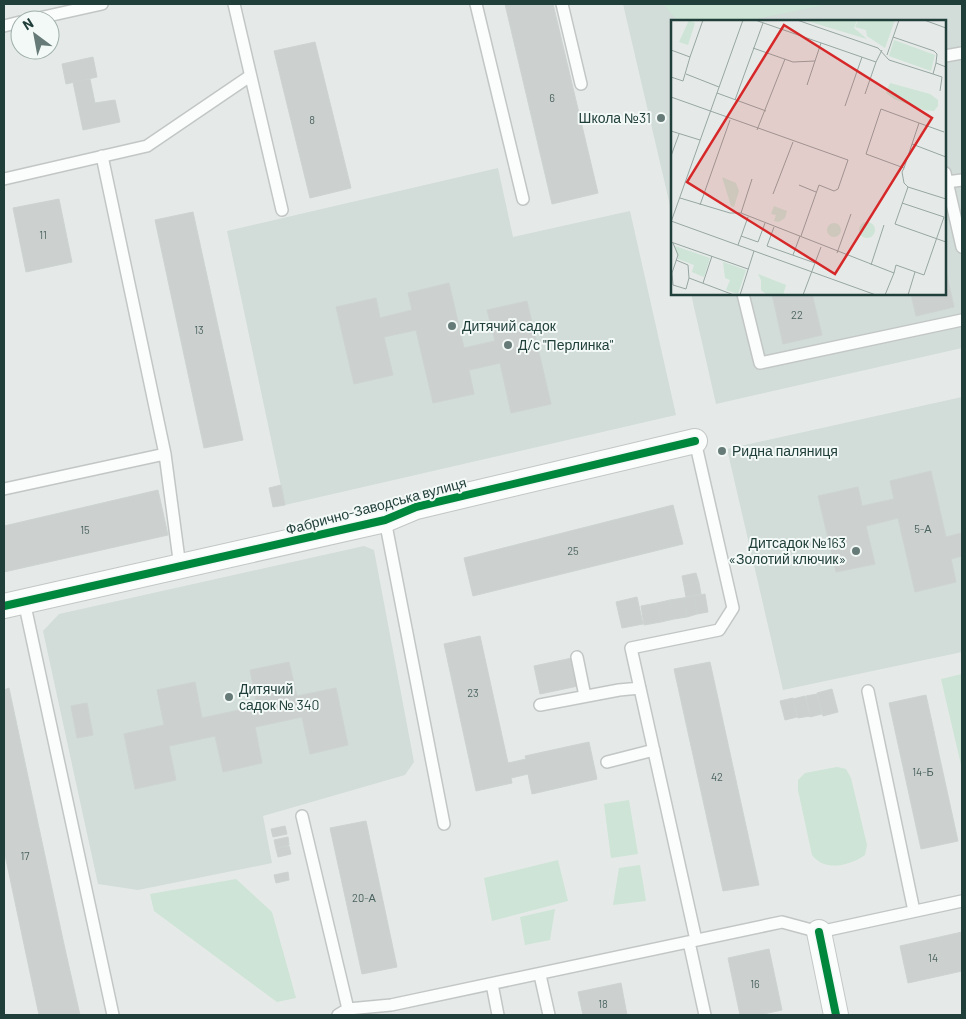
<svg xmlns="http://www.w3.org/2000/svg" width="966" height="1019" font-family="Barlow,sans-serif">
<style>
.built{fill:#d2dcd8}
.green{fill:#cde4d6}
.building{fill:#ccd1cf;stroke:#cdd3d1}
.lines{fill:none;stroke-linecap:round;stroke-linejoin:round}
.service-casing{stroke:#c2c7c5;stroke-width:14}
.minor-casing{stroke:#c2c7c5;stroke-width:26}
.service{stroke:#fbfcfc;stroke-width:11}
.minor{stroke:#fbfcfc;stroke-width:24}
.cycleway-casing{stroke:#f3f9f7;stroke-width:11}
.cycleway{stroke:#00873e;stroke-width:8}
.poi-dot{fill:#667b77;stroke:#f3f9f7;stroke-width:2}
.labels{text-anchor:middle;stroke-width:4;stroke-linejoin:round;paint-order:stroke}
.number-label{font-size:11px;fill:#4c6460}
.poi-label{font-size:14px;fill:#213f3a;stroke:#f3f9f7;text-anchor:start}
.street-label{font-size:14px;fill:#213f3a;stroke:#f3f9f7}
.inset-road{fill:none;stroke:#97a6a2;stroke-width:1}
.view{fill:#d62828;fill-opacity:0.15;stroke:#d62828;stroke-width:2.5}
.inset-edge{fill:none;stroke:#213f3a;stroke-width:2.5}
</style>
<rect width="100%" height="100%" fill="#e5eae8"/>
<path class="built" d="M623 4H962V348L716 404 691 294H945V21H672V214Z
M498 168 513 237 630 211 676 415 285 505 227 231Z
M962 397V652L783 690 727 449Z
M364 546 374 550 414 762 405 775 263 816 272 863 138 890 98 884 43 631 59 614Z"/>
<path class="green" d="M663 4H831L746 21H682L676 19Z
M962 674V769L941 679Z
M837 767 846 769 851 778 867 845 865 855C849 866 825 872 812 855L798 790V780L805 773Z
M629 800 638 854 611 858 604 804Z
M558 860 568 901 492 921 484 878Z
M640 865 646 901 613 905 619 868Z
M236 879 272 912 296 998 277 1002 154 911 150 894Z
M555 909 550 940 525 945 520 917Z"/>
<path class="building" d="M505 4H553L598 193 552 204Z
M315 42 351 188 310 198 274 51Z
M93 57 97 77 66 84 62 64Z
M90 79 95 103 115 100 120 122 83 130 73 82Z
M59 199 72 262 26 272 13 208Z
M193 212 243 440 204 448 155 220Z
M945 267 954 307 916 316 911 294H945Z
M449 283 464 348 495 341 487 310 527 301 551 404 511 413 500 363 469 370 474 394 433 403 416 330 384 337 393 375 354 384 336 307 376 298 380 318 412 310 408 293Z
M772 294H812L822 335 783 344Z
M931 471 946 537 962 533V556L951 559 956 582 915 592 898 518 866 526 875 564 836 572 818 496 858 487 862 506 894 499 890 481Z
M281 485 285 505 273 507 269 488Z
M158 490 168 535 4 572V526Z
M673 505 683 544 473 596 464 558Z
M696 573 699 583 684 586 682 576Z
M699 583 701 594 686 597 684 586Z
M705 594 708 612 697 614 694 596Z
M694 596 697 614 687 617 683 598Z
M637 597 643 624 622 628 616 602Z
M683 598 687 617 674 619 670 600Z
M670 600 674 619 661 622 657 603Z
M657 603 661 622 644 625 641 606Z
M480 636 508 763 526 759 525 756 589 742 597 779 532 794 528 774 511 778 512 783 476 791 444 644Z
M572 658 578 686 540 694 534 666Z
M289 662 297 696 336 688 348 745 310 754 302 717 255 727 262 763 223 772 215 736 169 746 176 780 135 789 124 734 164 725 157 690 195 682 202 718 257 706 250 670Z
M710 662 759 885 723 891 674 669Z
M9 688 65 949 80 1015H39L4 850V690Z
M832 689 838 712 823 716 817 693Z
M817 694 822 714 810 717 806 696Z
M926 695 958 841 921 849 889 703Z
M805 696 810 716 798 718 793 699Z
M793 698 797 717 785 720 780 701Z
M87 703 93 735 77 738 71 706Z
M366 821 397 967 362 974 330 828Z
M285 826 287 834 273 837 271 829Z
M288 837 289 845 276 849 274 840Z
M289 846 291 854 278 857 276 849Z
M288 872 289 880 276 883 274 875Z
M962 932V971L908 983 900 946Z
M769 949 782 1010 759 1015H740L728 958Z
M621 983 627 1015H583L578 992Z"/>
<g class="lines">
<g class="service-casing">
<path id="service" d="M234 4 282 210
M476 4 523 199
M562 4 581 84
M30 20 102 4
M4 26 20 22
M945 56 962 53
M102 156 165 454 180 567
M945 173 962 247
M4 179 147 146 250 76
M947 182 962 180
M743 294 760 363 962 320
M695 441 733 608 719 630 631 648 696 940
M4 489 165 454
M385 520 444 824
M24 601 113 1015
M577 657 585 696
M868 691 914 911
M540 705 619 690 640 688
M607 762 654 750
M302 816 348 1009
M689 942 705 1015
M540 975 549 1015
M492 984 498 1015
M338 1015 348 1009 391 1005 782 922 819 932 962 901"/>
</g>
<g class="minor-casing">
<path id="minor" d="M4 606 385 520 416 507 695 441
M819 932 836 1015"/>
</g>
<use href="#service" class="service"/>
<use href="#minor" class="minor"/>
<g class="cycleway-casing">
<path id="cycleway" d="M4 606 385 520 416 507 695 441
M819 932 836 1015"/>
</g>
<use href="#cycleway" class="cycleway"/>
</g>
<g class="poi-dot">
<circle cx="661" cy="118" r="5"/>
<circle cx="452" cy="326" r="5"/>
<circle cx="508" cy="345" r="5"/>
<circle cx="722" cy="451" r="5"/>
<circle cx="856" cy="551" r="5"/>
<circle cx="229" cy="697" r="5"/>
</g>
<g class="labels">
<g class="number-label">
<text x="552" y="102">6</text>
<text x="312" y="124">8</text>
<text x="43" y="239">11</text>
<text x="797" y="319">22</text>
<text x="199" y="334">13</text>
<text x="923" y="533">5-А</text>
<text x="85" y="534">15</text>
<text x="573" y="555">25</text>
<text x="473" y="697">23</text>
<text x="923" y="776">14-Б</text>
<text x="717" y="781">42</text>
<text x="25" y="860">17</text>
<text x="364" y="902">20-А</text>
<text x="933" y="962">14</text>
<text x="755" y="988">16</text>
<text x="603" y="1008">18</text>
</g>
<g class="poi-label">
<text x="651" y="123" text-anchor="end">Школа №31</text>
<text x="462" y="331">Дитячий садок</text>
<text x="518" y="350">Д/с "Перлинка"</text>
<text x="732" y="456">Ридна паляниця</text>
<text x="846" y="548" text-anchor="end">Дитсадок №163<tspan x="846" dy="16">«Золотий ключик»</tspan></text>
<text x="239" y="694">Дитячий<tspan x="239" dy="16">садок № 340</tspan></text>
</g>
<g class="street-label">
<text transform="translate(376 506) rotate(-15)" y="5">Фабрично-Заводська вулиця</text>
</g>
</g>
<g transform="translate(671 20)">
<rect width="275" height="275" fill="#e5eae8"/>
<path d="M18 0 24 3 17 25 8 22ZM133 0H186L183 8 196 19ZM187 0H224L214 28 196 16 195 10 184 7ZM223 20 264 35 260 51 218 36ZM219 63 259 74 267 80V86L263 91 253 90 223 79 215 73ZM51 157 65 163 68 171 63 187 60 186ZM103 186 116 191 114 198 108 202 103 201 105 195 100 194ZM188 210a8 8 0 1 1 16 0a8 8 0 1 1-16 0ZM156 210a7 7 0 1 1 14 0a7 7 0 1 1-14 0ZM4 226 39 238 33 257 21 252 23 245 7 239ZM52 242 75 250 67 274 55 270 59 260 54 258ZM87 254 115 265 112 275H96L90 270V260Z" fill="#cde4d6"/>
<path class="inset-road" d="M84 0 205 42 211 30M126 0 207 28 218 40 262 54 265 43 275 47M253 0 275 8M222 17 263 31 266 34 265 43M82 28 122 42 144 41M0 30 19 37 32 0M216 35 228 0M15 54 48 67M262 54 271 57 269 71M0 57 12 61 19 37M136 65 150 23M46 73 95 91M194 74 205 42M0 77 177 140 167 169 163 171 148 165 130 216M64 80 92 3M174 86 191 37M248 103 273 112M86 110 114 39M0 111 29 120M241 124 275 137M0 136 8 114M233 148 195 134 210 89 248 103 233 148 231 152 233 163 237 167 275 179M128 165 145 172M237 167 224 204 275 222M102 174 122 122M9 178 59 193H70L223 253 225 245 253 255 273 197 231 183M29 185 59 100M70 193 81 159M0 201 205 275M0 202 72 0M103 207 96 226 144 243M70 216 87 222 94 203M0 222 77 249M2 223 7 235 1 253 2 265 15 269 18 258M67 225 77 197M166 233 180 194M122 235 129 216M5 240 17 245 18 258 63 275M200 245 213 205M32 263 41 236M69 275 83 231M132 275 150 227M214 275 223 253M237 275 244 252"/>
<path class="view" d="M113 5 261 98 164 254 16 162Z"/>
<rect width="275" height="275" class="inset-edge"/>
</g>
<rect width="966" height="1019" fill="none" stroke="#213f3a" stroke-width="10"/>
<g transform="translate(35 35) rotate(328)"><circle r="24" fill="#f3f9f7" stroke="#9fafab"/>
<path d="M0-4L9 19L0 12L-9 19Z" fill="#667b77"/>
<text y="-8" font-size="14" font-weight="bold" text-anchor="middle" fill="#213f3a">N</text>
</g>
</svg>
